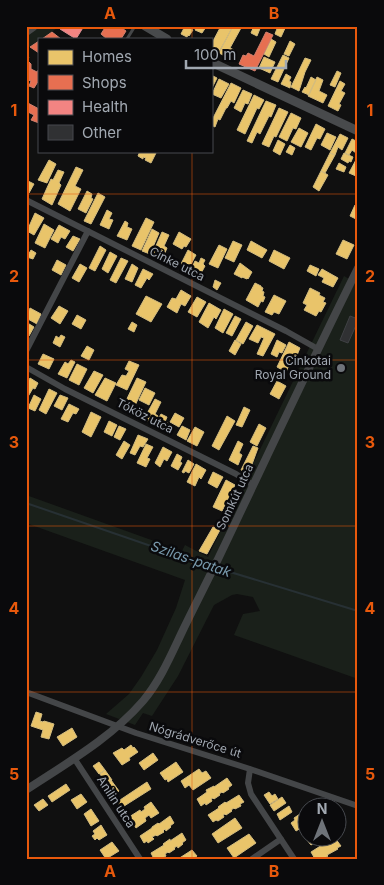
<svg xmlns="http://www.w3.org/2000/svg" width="384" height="885" font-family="Inter,sans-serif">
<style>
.green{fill:#1a201a}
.homes{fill:#e9c46a;stroke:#d3bc7f}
.shops{fill:#e76f51;stroke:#d2806e}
.health{fill:#f28482;stroke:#da8f90}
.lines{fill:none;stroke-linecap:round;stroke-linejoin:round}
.stream{stroke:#273034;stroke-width:2}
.building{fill:#303133;stroke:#3f4144}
.service{stroke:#444648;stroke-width:3}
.minor{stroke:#444648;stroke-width:6}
.tertiary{stroke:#444648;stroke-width:8}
.secondary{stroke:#484a4c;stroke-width:9}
.primary{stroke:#47484a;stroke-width:10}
.grid{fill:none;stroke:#e8590c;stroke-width:1;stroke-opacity:0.55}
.poi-dot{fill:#6e7379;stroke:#0a0a0c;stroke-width:2}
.labels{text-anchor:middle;stroke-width:5;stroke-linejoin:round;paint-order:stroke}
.street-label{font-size:12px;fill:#a1a8b1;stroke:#0a0a0c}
.poi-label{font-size:12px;fill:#a1a8b1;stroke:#0a0a0c;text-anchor:end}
.water-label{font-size:14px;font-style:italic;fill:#7899ac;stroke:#0a0a0c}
.neatline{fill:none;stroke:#e8590c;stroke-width:2}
.grid-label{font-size:16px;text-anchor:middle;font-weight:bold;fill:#e8590c}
</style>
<rect width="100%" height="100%" fill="#101010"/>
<path class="green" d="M26 26H60L42 39H39V41L26 49Z
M344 276 358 284V679L234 635 243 614 260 611 253 597 237 594 232 595 214 605 178 676 152 716 143 713 135 725 106 714 129 694 141 677 157 650 176 608 185 580 26 523V495L182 551 185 545 208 557Z"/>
<path class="homes" d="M185 26H193L191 29 193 30 189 36 188 35 187 37 181 34Z
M197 26H207V28L206 27 202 33 195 30Z
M221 26H233L219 52 211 47V45Z
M233 26H238L241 28 230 48 234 50 229 58 219 53Z
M254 26H261L257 36 251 33Z
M278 26H286L281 37 275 34Z
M271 39 276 42 269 57 264 54Z
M290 41 295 44 289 56 284 54Z
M283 55 289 58 278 82 271 79Z
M264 57 275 62 270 73 259 68Z
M305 58 311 60 305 72 299 91 291 87Z
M337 71 341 73 335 87 330 85Z
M286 74 291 77 289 81 291 82 290 88 281 84Z
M211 75 217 78 212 88 211 87Z
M311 77 316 80 309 95 302 92 305 87 306 88Z
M317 77 323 80 319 91 327 95 323 103 308 96Z
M219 79 229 84 221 98 212 94Z
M340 81 345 84 341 91 345 93 339 104 341 105 338 111 328 106Z
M231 83 241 88 234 103 231 101 227 108H226L220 120 218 119 215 127 211 125V122Z
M243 90 252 94 248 104 245 103 241 112 234 108Z
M254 95 264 100 259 109 257 108 245 134 237 130Z
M266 101 276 105 271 117 269 116 260 134 257 132 252 143 247 141Z
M279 108 288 112 276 137 274 136 269 147 262 144Z
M291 113 301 118 296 129 293 128 287 141 279 137Z
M316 124 325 129 320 139 317 138 311 150 305 147Z
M299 128 308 133 301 147 291 142Z
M327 133 336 137 330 150 321 145Z
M340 134 348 138 342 150 338 147 335 155 330 153Z
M352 139 358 142V150L356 153 352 150 349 155 345 153Z
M278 140 285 144 280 155 273 151Z
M290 145 295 148 292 155 286 152Z
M140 151H157L151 163 145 160 146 158 143 157V159L138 156Z
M330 153 335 155 325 173 321 171Z
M344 153 353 157 351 162 349 161 348 163 341 159Z
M358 156V171L356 176 349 173Z
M49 160 56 164 47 183 38 180Z
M339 163 346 167 344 172 336 169Z
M76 167 83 170 75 186 81 189 70 211 58 204Z
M58 170 64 172 59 183 61 185 52 205 42 199 51 179 53 180Z
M321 171 328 175 319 191 313 187Z
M26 180 34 184 29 193 26 191Z
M87 191 92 194 91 198 93 199 86 213 78 209Z
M98 193 105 197 91 224 84 221Z
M355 205 358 207V220L350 216Z
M107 210 112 213 109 219 113 220 109 229 100 225Z
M35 213 44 218 34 235 27 231Z
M146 218 154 222 141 250 132 246Z
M125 221 128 223 127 227 132 229 127 240 117 236Z
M44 224 54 230 45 248 35 243Z
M59 225 70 231 65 239 61 237 58 243 51 239Z
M152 229 159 233 150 254 142 251Z
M162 232 169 235 164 246 167 248 162 260 152 255Z
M179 232 191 239 186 247 184 246 182 249 173 244Z
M73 236 80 239 73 251 66 247Z
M343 240 354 245 347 259 336 254Z
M233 241 242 245 234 262 225 258Z
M251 241 267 250 262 258 247 250Z
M219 245 227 249 218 268 209 264Z
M100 246 106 250 95 271 89 268Z
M31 250 36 253 33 259 27 257Z
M188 250 196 255 189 268 181 264Z
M274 250 290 258 284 269 269 261Z
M110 252 117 256 108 273 102 269Z
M121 258 128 261 116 283 110 280Z
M201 258 205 260 203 264 205 266 198 279 189 274 195 261 199 263Z
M57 260 66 265 61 275 52 270Z
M240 263 252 272 248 279 247 278V279L242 277V278L234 274Z
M80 264 87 268 79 282 72 278Z
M132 264 138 268 132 282 125 279Z
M310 265 319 269 316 276 307 271Z
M143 269 153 274 149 280 147 278 141 288 135 285Z
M322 269 338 278 333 287 322 282 324 278 318 275Z
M215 280 221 283 217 290 213 287Z
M255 283 261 286V287L263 288 262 291 264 292 263 296 265 297 263 302 261 301 258 307 246 300Z
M310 288 320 293 319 295 325 298 323 302 326 303 321 312 319 311 316 316 304 310 307 305 303 303Z
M181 290 191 296 185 306 181 304 177 313 167 307 172 298 176 299Z
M274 295 286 301 279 314 274 312 272 315 265 312Z
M146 296 162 304 151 322 136 314Z
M197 297 206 302 197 317 188 312Z
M209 303 221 310 216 319 214 317 208 328 199 322Z
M59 306 68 311 60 324 51 318Z
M30 308 41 314 37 324 26 318Z
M224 309 233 314 223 333 215 328Z
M77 315 86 320 81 329 72 324Z
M235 316 241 319 232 336 226 333Z
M26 322 34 327 29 336 26 334Z
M132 322 137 325 134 332 128 329Z
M246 322 253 326 243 344 236 340Z
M257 325 275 334 263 356 257 354 264 338 261 337 258 343 249 339Z
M61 335 65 337 60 347 53 343 56 336 59 338Z
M235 340 241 344 235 355 229 351Z
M277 340 286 345 282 353 279 352 277 357 271 354Z
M289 342 300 348 295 360 292 358 286 372 277 367Z
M87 346 94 350 89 360 81 356Z
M43 354 54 359 49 369 38 364Z
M71 360 75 362 67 378 58 374 65 362 68 364Z
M129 361 139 365 127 390 116 385 122 375 126 376 129 371 125 369Z
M77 364 87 369 79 385 69 380Z
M94 371 103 375 93 393 84 388Z
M30 378 38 383 35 389 33 388 26 400V385Z
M105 378 116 383 107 401 95 395Z
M137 378 146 382 131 414 122 409Z
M277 381 286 386 279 399 270 394Z
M145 388 155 393 149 405 139 400Z
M49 389 57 393 46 414 39 410Z
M34 395 41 399 35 411 28 408Z
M60 395 68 398 62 410 54 406Z
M155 399 161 402 155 414 158 416 154 424 144 419Z
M69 404 79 409 76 414 73 413 68 422 61 419Z
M244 407 250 410 242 427 236 425Z
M91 412 101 417 91 437 82 432Z
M175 413 184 418 179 427 170 422Z
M161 414 167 417 165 422 168 423 164 430 155 425Z
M227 416 235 421 219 450 212 446Z
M109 421 117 425 112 436 104 432Z
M259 424 266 428 257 446 250 442Z
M119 426 126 429 120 440 114 437Z
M182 426 190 430 186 440 177 435Z
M195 427 204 432 197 446 187 441Z
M138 435 148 439 143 447 140 446 135 455 130 453Z
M124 441 130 445 122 459 116 455Z
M238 441 243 444 239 453 242 455 238 465 229 460Z
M146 444 153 447 147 458 150 459 146 467 137 463Z
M253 446 258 448 251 467 254 468 251 474 241 470Z
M163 447 172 452 167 461 164 459 160 467 155 463Z
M177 454 182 457 180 462 182 463 178 470 171 466Z
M188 460 194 464 189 473 185 471 184 473 182 472Z
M196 464 206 470 201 479 199 477 195 486 187 482Z
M213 472 223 477 217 488 208 483Z
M226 480 235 485 222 511 213 507Z
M213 527 220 530 207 554 199 551Z
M36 712 42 714 40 721 43 722 44 721 54 724 49 739 41 737 43 730 31 726Z
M72 728 77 737 63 746 57 737Z
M131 745 133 748 134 747 138 752 129 758 130 760 122 765 113 753 122 748 124 750Z
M153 753 158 760 144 770 139 763Z
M99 762 105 770 99 774 93 766Z
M176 762 183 772 168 782 167 779 165 780 160 773Z
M199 769 202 773 206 771 211 778 193 790 189 785 185 788 181 781Z
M105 770 112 780 107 784 100 774Z
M227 778 232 785 228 788 229 789 223 793 222 792 219 794 220 795 214 799 213 798 211 799 212 801 206 805 205 803 201 806 197 799 207 792 206 790 214 786V787Z
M111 780 119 791 112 796 105 785Z
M147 782 151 789 121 808 117 802Z
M66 784 70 790 52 802 48 796Z
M269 792 272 796 275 794 278 799 270 804 264 795Z
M81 794 87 802 77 809 71 800Z
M239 795 244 802 240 804 241 806 235 809 234 808 231 810 232 811 226 815 225 814 223 815 224 817 218 821 216 820 213 822 208 815 219 808 218 807 225 802 226 803Z
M282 797 286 803 274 811 270 805Z
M43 799 48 805 39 811 34 805Z
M151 802 159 813 151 818 149 815 145 818 146 821 136 828 129 817 140 810 141 812 145 809 144 807Z
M289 806 292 812 280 820 277 814Z
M91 809 99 821 91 826 84 814Z
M306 810V825L296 831 291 823 295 820 294 818Z
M170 816 174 823 170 826 171 827 166 831 165 829 163 831 164 832 157 836 156 835 152 837 154 839 148 843 147 841 144 843 140 836 152 828V827L158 823 159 824Z
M235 818 242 828 218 843 212 834Z
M101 825 107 835 99 840 97 838 95 840 92 836 95 834 93 831Z
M182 833 186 840 182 843 183 844 178 848 177 846 174 848 175 849 169 853 168 852 165 854 166 856 161 859H154L151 853 164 845 163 844 170 839V841Z
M249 834 256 843 234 858 227 848Z
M311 838H322L311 845 307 840Z
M333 838H335L341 846 337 848 338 849 327 855 328 856 323 859H315L311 852Z
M112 842 119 851 106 859 100 850Z
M192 850 197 856 193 859H178Z"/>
<path class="shops" d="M106 26H119L126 31 121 39H107L101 34Z
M52 32 61 39H42Z
M266 32 273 35 255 71 239 64 243 55 246 56 248 53 254 56Z
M39 41V53L30 47Z
M26 54 29 57 27 60 31 64V69L37 72 39 69V80L34 88 29 86 31 81 26 79Z
M26 102 39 109V123L31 120 34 115 26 111Z"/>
<path class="health" d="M63 26H84L76 39 60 29Z"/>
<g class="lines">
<path class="stream" d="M26 503 212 567
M217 568 358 611"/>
</g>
<path class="building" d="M350 316 358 319V321L348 343 340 340Z"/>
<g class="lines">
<path class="service" d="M127 39 135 26"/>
<path class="minor" d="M26 200 286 331 318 349
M26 351 88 231
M26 367 65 389 236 474 253 485
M26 692 136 733 250 769 358 806
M74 758 140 859
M250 769 248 783 251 794 294 859
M252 859 281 839"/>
<path class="tertiary" d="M26 790C67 763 111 738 143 701 160 681 171 655 182 632 194 607 207 582 219 557 265 461 310 364 358 268"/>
<path class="secondary" d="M145 26 167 39
M211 62 358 131"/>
<path class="primary" d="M26 31 33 26"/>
</g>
<path class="grid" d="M192 26V39M192 151V859M26 194H358M26 360H358M26 526H358M26 692H358"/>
<circle class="poi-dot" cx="341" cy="368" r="5"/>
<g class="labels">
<g class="street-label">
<text transform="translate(177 264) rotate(27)" y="4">Cinke utca</text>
<text transform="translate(145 416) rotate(27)" y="4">Tóköz utca</text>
<text transform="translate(235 497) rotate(-65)" y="4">Somkút utca</text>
<text transform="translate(195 740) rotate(17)" y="4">Nógrádverőce út</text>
<text transform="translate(116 802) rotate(57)" y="4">Anilin utca</text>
</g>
<g class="poi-label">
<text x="331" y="365">Cinkotai<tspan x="331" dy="14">Royal Ground</tspan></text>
</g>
<g class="water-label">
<text transform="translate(191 559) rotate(19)" y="5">Szilas-patak</text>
</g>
</g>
<rect width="384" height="885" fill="none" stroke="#0a0a0c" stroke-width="55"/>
<rect x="38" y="38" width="175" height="115" fill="#0a0a0c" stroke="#46494e"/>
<rect x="48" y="50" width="25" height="15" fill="#e9c46a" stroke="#46494e"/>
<text x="82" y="62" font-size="15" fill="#a1a8b1">Homes</text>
<rect x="48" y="75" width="25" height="15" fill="#e76f51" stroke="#46494e"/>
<text x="82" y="88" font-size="15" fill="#a1a8b1">Shops</text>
<rect x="48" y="100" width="25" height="15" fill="#f28482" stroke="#46494e"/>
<text x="82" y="112" font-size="15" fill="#a1a8b1">Health</text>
<rect x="48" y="125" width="25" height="15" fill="#303133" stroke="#46494e"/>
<text x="82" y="138" font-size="15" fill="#a1a8b1">Other</text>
<g transform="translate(322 822)"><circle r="24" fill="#0a0a0c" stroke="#46494e"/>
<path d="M0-4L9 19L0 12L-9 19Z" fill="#6e7379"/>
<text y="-8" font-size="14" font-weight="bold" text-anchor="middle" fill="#a1a8b1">N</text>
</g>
<path d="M186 60v8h100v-8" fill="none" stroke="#a1a8b1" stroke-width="2.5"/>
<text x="194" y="60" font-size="15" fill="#a1a8b1" stroke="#0a0a0c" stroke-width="4" paint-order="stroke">100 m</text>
<rect x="28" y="28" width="328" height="830" class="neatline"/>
<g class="grid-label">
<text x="110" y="19">A</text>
<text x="274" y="19">B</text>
<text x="14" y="116">1</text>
<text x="370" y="116">1</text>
<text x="14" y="282">2</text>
<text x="370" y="282">2</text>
<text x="14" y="448">3</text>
<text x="370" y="448">3</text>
<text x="14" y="614">4</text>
<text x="370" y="614">4</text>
<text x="14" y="780">5</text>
<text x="370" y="780">5</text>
<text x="110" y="877">A</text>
<text x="274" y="877">B</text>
</g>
</svg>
